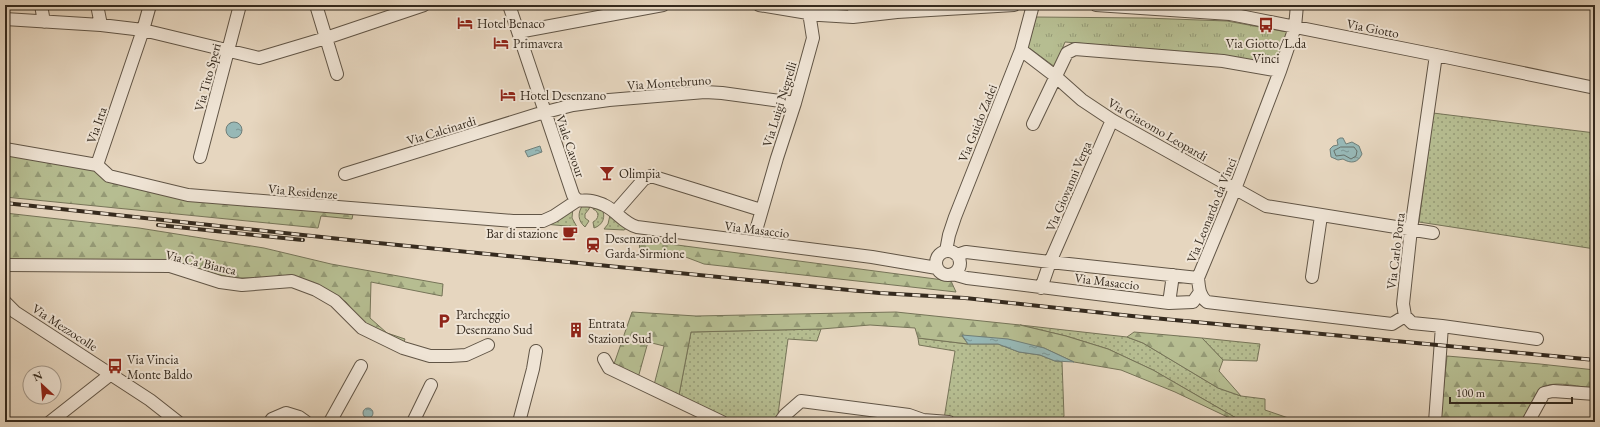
<svg xmlns="http://www.w3.org/2000/svg" width="1600" height="427" font-family="'EB Garamond',serif">
<style>
.grass{fill:url(#grass-dots);stroke:#767458}
.forest{fill:url(#forest-firs);stroke:#767458}
.park{fill:url(#park-tufts);stroke:#767458}
.water{fill:url(#water-ripples);stroke:#707f79}
.lines{fill:none;stroke-linecap:round;stroke-linejoin:round}
.shore{stroke:#66716a;stroke-width:1}
.minor-casing{stroke:#615546;stroke-width:14}
.minor{stroke:#efe4d5;stroke-width:12}
.rail-casing{stroke:#352a1e;stroke-width:4}
.rail{stroke:#efe4d5;stroke-width:2.5;stroke-dasharray:8;stroke-linecap:butt}
.labels{text-anchor:middle;stroke-width:4;stroke-linejoin:round;paint-order:stroke}
.poi-label{font-size:13px;fill:#352a1e;stroke:#efe4d5;text-anchor:start}
.street-label{font-size:13px;fill:#352a1e;stroke:#efe4d5}
</style>
<defs>
<pattern id="grass-dots" width="8" height="8" patternUnits="userSpaceOnUse"><rect width="8" height="8" fill="#b6bd91"/><path d="M2 2h.1M6 6h.1" fill="none" stroke="#959a76" stroke-width="1.8" stroke-linecap="round"/></pattern>
<pattern id="forest-firs" width="22" height="20" patternUnits="userSpaceOnUse"><rect width="22" height="20" fill="#b6bd91"/><path d="M5 1l3.5 6h-7zM16 11l3.5 6h-7z" fill="#959a76"/></pattern>
<pattern id="park-tufts" width="24" height="20" patternUnits="userSpaceOnUse"><rect width="24" height="20" fill="#b6bd91"/><path d="M3 7l-1-3M5 7V3M7 7l1-3M15 17l-1-3M17 17v-4M19 17l1-3" fill="none" stroke="#959a76"/></pattern>
<pattern id="water-ripples" width="26" height="14" patternUnits="userSpaceOnUse"><rect width="26" height="14" fill="#97b8b6"/><path d="M2 4q2-2 4 0t4 0M15 11q2-2 4 0t4 0" fill="none" stroke="#7c9693"/></pattern>
</defs>
<rect width="100%" height="100%" fill="#e6d6bf"/>
<filter id="stains"><feTurbulence type="fractalNoise" baseFrequency=".005" numOctaves="4"/><feColorMatrix values="0 0 0 0 .2 0 0 0 0 .09 0 0 0 0 .02 0 0 0 .5 -.17"/></filter>
<radialGradient id="worn" r=".72"><stop offset=".6" stop-color="#630" stop-opacity="0"/><stop offset="1" stop-color="#630" stop-opacity=".3"/></radialGradient>
<path class="grass" d="M1433 113 1595 133V249L1419 222Z
M583 205H590L589 209 585 214V218L589 221 585 227C578 221 577 213 583 205Z
M594 205 602 209C606 217 603 225 594 228L593 222C599 219 600 212 593 209Z
M573 207 572 218 577 227 544 224Z
M610 215 627 228 624 230 604 229 608 224Z
M1020 325 1127 337 1143 343 1218 388 1241 396 1265 399V410L1300 422H1243L1153 370 1108 349 1066 336Z
M821 329 817 341 788 339 777 422H737L682 399 679 395 691 332Z
M918 338 968 344H998L1019 352 1040 355 1055 361 1062 362 1064 416 1060 422H959L944 419 955 351 919 345Z
M1202 338 1260 344 1257 361 1223 360Z"/>
<path class="forest" d="M5 153 95 169 107 179 353 214 352 219 321 216 318 228 5 197Z
M5 213 139 228 264 248 331 264 443 284 442 296 371 282 370 318 387 333 405 339 403 344 362 322 346 302 319 285 290 275 263 278H239L205 273 17 261 5 258Z
M639 240 951 281 956 292 704 264 683 256 640 252Z
M632 312 696 316 896 312 1020 325 1066 336 1108 349 1153 370 1243 422H1238L1175 392 1121 370 1074 362 1044 348 962 336 968 344 918 338 915 328 870 325 821 329 691 332 679 395 654 385 664 346 648 342 638 378 614 364Z
M1134 332 1202 338 1223 360 1219 371 1241 396 1218 388 1143 343 1127 337Z
M1447 356 1540 364 1595 370V389C1582 387 1557 381 1545 386 1537 390 1526 413 1521 422H1440Z"/>
<path class="park" d="M1036 17 1145 18 1227 21 1287 32 1277 67 1221 55 1065 42 1055 67 1028 47Z"/>
<path class="water" d="M226 130a8 8 0 1 1 16 0a8 8 0 1 1-16 0Z
M1340 138H1343L1346 144 1352 142 1359 146 1362 154C1358 163 1351 164 1343 159L1338 160 1331 157 1330 149 1333 146 1338 145 1337 140Z
M540 146 542 152 528 157 525 151Z
M962 335 1008 339 1044 348 1074 362 1055 361 1040 355 1019 352 998 344H968Z
M363 413a5 5 0 1 1 10 0a5 5 0 1 1-10 0Z"/>
<g class="lines">
<path class="shore" d="M1341 147H1354L1357 151 1356 156 1351 159 1344 155 1336 156 1334 151Z"/>
<g class="minor-casing">
<path id="minor" d="M41 5 44 22
M97 5 101 25
M316 5 337 74
M509 5 573 195C578 204 584 199 592 201 596 202 600 203 604 205 617 211 623 223 637 227L872 257 937 268
M759 5 820 15 853 17 897 12 1014 5
M1096 5 1230 14 1436 55 1595 88
M1297 5 1295 27 1280 71 1235 189 1198 278C1199 287 1199 296 1207 302L1392 324 1405 316
M853 17 856 5
M5 19 101 25 143 30 259 58 326 38 424 5
M518 32 663 5
M1021 50 1055 76 1082 100 1112 120 1266 206 1433 233
M1033 124 1067 53 1075 49 1223 61 1280 71
M5 149 97 165
M200 157 240 5
M97 165 109 176 188 195 513 221H543L554 216 578 200
M97 165 143 30 150 5
M345 174 538 114 573 105 609 100 705 92 722 93 795 103
M616 211 644 179 651 176 761 210
M757 227 777 158 795 103 813 38 808 6
M946 251 949 235 955 217 1021 50 1033 5
M936 263a12 12 0 1 1 24 0a12 12 0 1 1-24 0Z
M957 255 966 252 1050 262 1198 278
M5 265 170 266 220 282 242 285 292 281 316 290 335 301 362 328 403 348 430 356H450L466 355 488 345
M953 274 967 278 1169 303 1193 302 1200 292
M1312 277 1321 216
M1041 288 1050 262 1112 120
M5 302 15 312 150 400 178 422
M1169 303 1173 275
M1442 326 1537 339
M604 359 609 368 722 422
M50 422 111 374
M270 422 272 419 286 413 299 417 306 422
M330 422 361 366
M413 422 431 385
M519 422 533 369 536 351
M780 422 785 415 801 401 909 415 923 420
M923 422V420L949 422
M1435 422 1442 326 1412 323 1405 316 1403 304 1411 229 1436 55
M1528 422 1544 393 1553 391 1595 394"/>
</g>
<use href="#minor" class="minor"/>
<g class="rail-casing">
<path id="rail" d="M5 203 368 242 879 293 965 298 1132 316 1595 360
M158 225 303 240"/>
</g>
<use href="#rail" class="rail"/>
</g>
<defs>
<g id="hotel-bare" transform="scale(1.2)"><path d="M-6-4.5h1.5V1H6V5H4.5V3h-9V5H-6ZM-4 0a1.8 1.8 0 1 1 3.6 0ZM.5 0V-2.5h3Q6-2.5 6 0Z" fill="#8f2418" stroke="#efe4d5" stroke-width="2.5" paint-order="stroke"/></g>
<g id="bus-bare" transform="scale(1.2)"><path d="M-5-6H5V4H4V6H2V4H-2V6H-4V4H-5ZM-3.5-4V0h7V-4ZM-3.5 1.2v1.5H-2V1.2ZM2 1.2v1.5H3.5V1.2Z" fill="#8f2418" stroke="#efe4d5" stroke-width="2.5" paint-order="stroke"/></g>
<g id="bar-bare" transform="scale(1.2)"><path d="M-6-5H6L.8 .8V4.5H3.5V6h-7V4.5H-.8V.8Z" fill="#8f2418" stroke="#efe4d5" stroke-width="2.5" paint-order="stroke"/></g>
<g id="cafe-bare" transform="scale(1.2)"><path d="M-5.5-4.5H6V0H3Q3 3.5 0 3.5H-2.5Q-5.5 3.5-5.5 0ZM3-3.2v2h1.7v-2ZM-6 4.5H4V6H-6Z" fill="#8f2418" stroke="#efe4d5" stroke-width="2.5" paint-order="stroke"/></g>
<g id="station-bare" transform="scale(1.2)"><path d="M-3-6H3Q5-6 5-4V2Q5 4 3 4L4.5 6H3L1.5 4h-3L-3 6H-4.5L-3 4Q-5 4-5 2V-4Q-5-6-3-6ZM-3.5-4v3h7v-3ZM-3.5 1v1.5H-2V1ZM2 1v1.5H3.5V1Z" fill="#8f2418" stroke="#efe4d5" stroke-width="2.5" paint-order="stroke"/></g>
<g id="parking-bare" transform="scale(1.2)"><path d="M-3.5-5.5H1a3.5 3.5 0 0 1 0 7H-1V5.5H-3.5ZM-1-3.4V-.6H.8a1.4 1.4 0 0 0 0-2.8Z" fill="#8f2418" stroke="#efe4d5" stroke-width="2.5" paint-order="stroke"/></g>
<g id="building-bare" transform="scale(1.2)"><path d="M-4-6H4V6H1V3H-1V6H-4ZM-2.5-4.3h1.7v1.8h-1.7ZM.8-4.3h1.7v1.8H.8ZM-2.5-1h1.7V.8h-1.7ZM.8-1h1.7V.8H.8Z" fill="#8f2418" stroke="#efe4d5" stroke-width="2.5" paint-order="stroke"/></g>
</defs>
<g fill-rule="evenodd">
<use href="#hotel-bare" x="465" y="23"/>
<use href="#bus-bare" x="1266" y="25"/>
<use href="#hotel-bare" x="501" y="43"/>
<use href="#hotel-bare" x="508" y="95"/>
<use href="#bar-bare" x="607" y="173"/>
<use href="#cafe-bare" x="570" y="233"/>
<use href="#station-bare" x="593" y="245"/>
<use href="#parking-bare" x="444" y="321"/>
<use href="#building-bare" x="576" y="330"/>
<use href="#bus-bare" x="115" y="366"/>
</g>
<g class="labels">
<g class="poi-label">
<text x="477" y="28">Hotel Benaco</text>
<text x="513" y="48">Primavera</text>
<text x="1266" y="48" text-anchor="middle">Via Giotto/L.da<tspan x="1266" dy="15">Vinci</tspan></text>
<text x="520" y="100">Hotel Desenzano</text>
<text x="619" y="178">Olimpia</text>
<text x="558" y="238" text-anchor="end">Bar di stazione</text>
<text x="605" y="243">Desenzano del<tspan x="605" dy="15">Garda-Sirmione</tspan></text>
<text x="456" y="319">Parcheggio<tspan x="456" dy="15">Desenzano Sud</tspan></text>
<text x="588" y="328">Entrata<tspan x="588" dy="15">Stazione Sud</tspan></text>
<text x="127" y="364">Via Vincia<tspan x="127" dy="15">Monte Baldo</tspan></text>
</g>
<g class="street-label">
<text transform="translate(1373 28) rotate(11)" y="5">Via Giotto</text>
<text transform="translate(207 77) rotate(-75)" y="5">Via Tito Speri</text>
<text transform="translate(669 82) rotate(-4)" y="5">Via Montebruno</text>
<text transform="translate(779 104) rotate(-73)" y="5">Via Luigi Negrelli</text>
<text transform="translate(977 123) rotate(-68)" y="5">Via Guido Zadei</text>
<text transform="translate(96 125) rotate(-71)" y="5">Via Irta</text>
<text transform="translate(1158 129) rotate(30)" y="5">Via Giacomo Leopardi</text>
<text transform="translate(441 130) rotate(-17)" y="5">Via Calcinardi</text>
<text transform="translate(571 146) rotate(71)" y="5">Viale Cavour</text>
<text transform="translate(1068 186) rotate(-67)" y="5">Via Giovanni Verga</text>
<text transform="translate(303 191) rotate(5)" y="5">Via Residenze</text>
<text transform="translate(1211 210) rotate(-68)" y="5">Via Leonardo da Vinci</text>
<text transform="translate(757 229) rotate(7)" y="5">Via Masaccio</text>
<text transform="translate(1395 251) rotate(-83)" y="5">Via Carlo Porta</text>
<text transform="translate(201 262) rotate(13)" y="5">Via Ca' Bianca</text>
<text transform="translate(1107 281) rotate(7)" y="5">Via Masaccio</text>
<text transform="translate(65 327) rotate(33)" y="5">Via Mezzocolle</text>
</g>
</g>
<rect width="1600" height="427" fill="none" stroke="#e6d6bf" stroke-width="20"/>
<rect x="6" y="6" width="1588" height="415" fill="none" stroke="#352a1e" stroke-width="2"/>
<rect x="10" y="10" width="1580" height="407" fill="none" stroke="#352a1e"/>
<g transform="translate(42 385) rotate(334)"><circle r="19" fill="#efe4d5" stroke="#a59a8c"/>
<path d="M0-3L7 15L0 10L-7 15Z" fill="#8f2418"/>
<text y="-6" font-size="11" font-weight="bold" text-anchor="middle" fill="#352a1e">N</text>
</g>
<path d="M1450 397v6h122v-6" fill="none" stroke="#352a1e" stroke-width="2"/>
<text x="1456" y="397" font-size="12" fill="#352a1e" stroke="#efe4d5" stroke-width="3" paint-order="stroke">100 m</text>
<rect width="100%" height="100%" filter="url(#stains)"/>
<rect width="100%" height="100%" fill="url(#worn)"/>
</svg>
